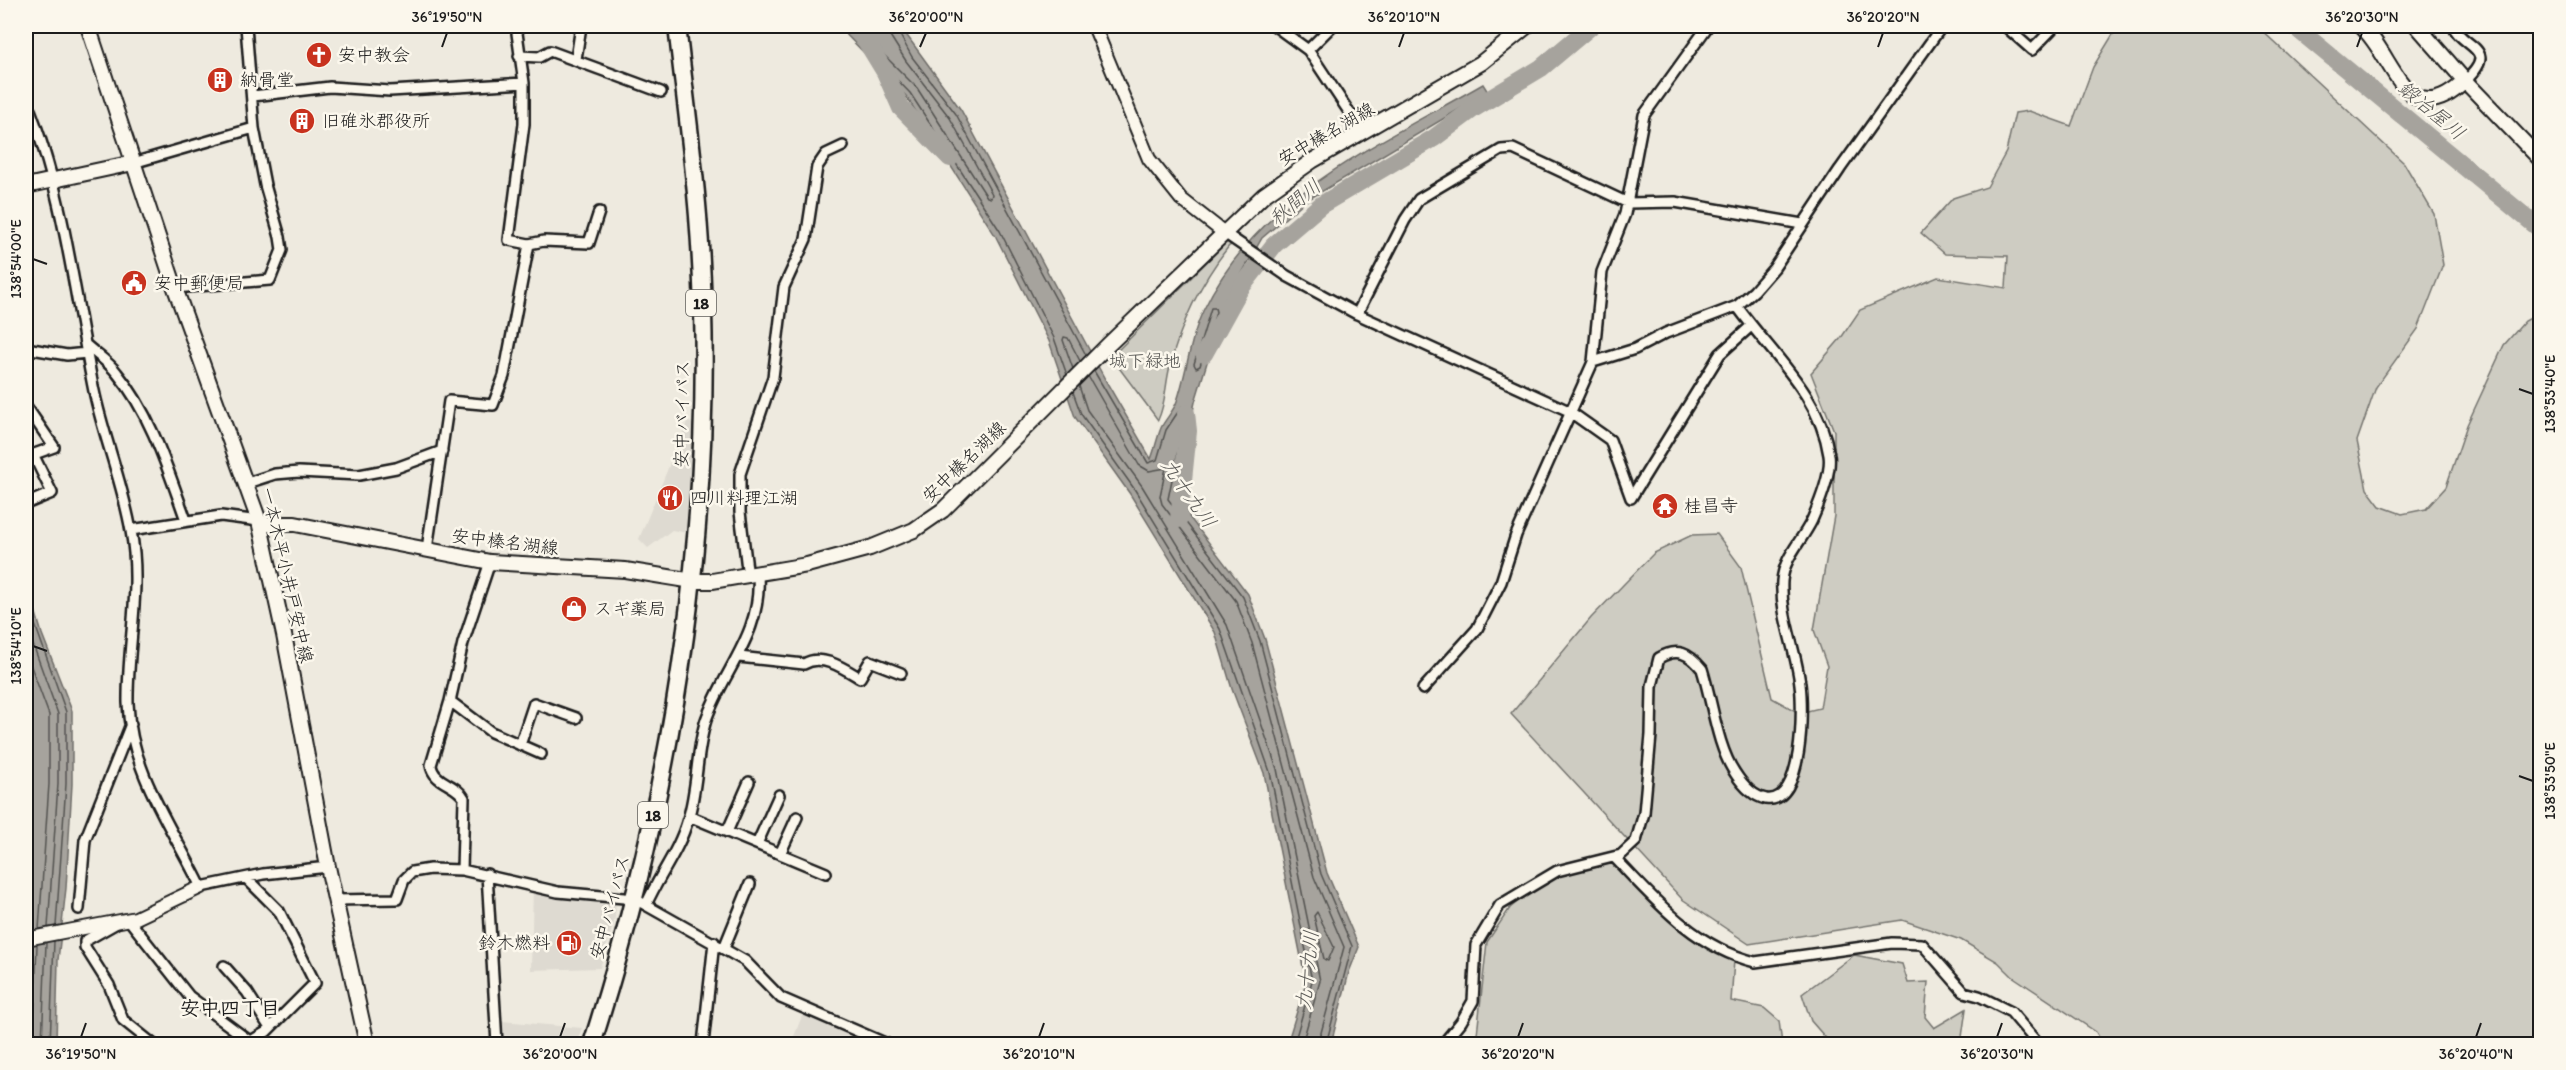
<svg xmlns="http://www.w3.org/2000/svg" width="2566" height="1070" font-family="Itim,'Klee One',sans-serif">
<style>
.built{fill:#dedad1}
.green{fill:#ceccc2;stroke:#75746f;stroke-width:1.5}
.water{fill:#a6a39d;stroke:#6f6d69;stroke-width:1.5}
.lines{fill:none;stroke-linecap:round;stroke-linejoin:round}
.shore{stroke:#535250;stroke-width:1.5}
.river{stroke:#a6a39d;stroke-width:18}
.minor-casing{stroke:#1c1c1c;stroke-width:14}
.tertiary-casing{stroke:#1c1c1c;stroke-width:16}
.secondary-casing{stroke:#1c1c1c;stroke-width:18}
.trunk-casing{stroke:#1c1c1c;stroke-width:21}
.minor{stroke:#fbf7ec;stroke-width:9}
.tertiary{stroke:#fbf7ec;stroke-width:12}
.secondary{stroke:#fbf7ec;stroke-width:14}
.trunk{stroke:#fbf7ec;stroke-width:16}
.ticks{fill:none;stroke:#1c1c1c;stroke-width:2}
.labels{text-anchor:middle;stroke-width:5;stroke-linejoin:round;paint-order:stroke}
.shield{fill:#fbf7ec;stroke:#5f5e5a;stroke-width:1.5}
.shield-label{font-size:16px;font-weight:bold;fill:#1c1c1c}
.poi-label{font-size:18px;fill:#1c1c1c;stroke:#fbf7ec;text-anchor:start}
.street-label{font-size:18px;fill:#1c1c1c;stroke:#fbf7ec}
.park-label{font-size:18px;fill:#51514e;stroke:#fbf7ec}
.water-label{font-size:20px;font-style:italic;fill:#5a5956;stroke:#fbf7ec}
.neighbourhood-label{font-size:20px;font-weight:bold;fill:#1c1c1c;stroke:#fbf7ec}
.neatline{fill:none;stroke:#1c1c1c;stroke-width:2}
.ticks-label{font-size:15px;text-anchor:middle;fill:#1c1c1c}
</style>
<rect width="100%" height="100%" fill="#eeeadf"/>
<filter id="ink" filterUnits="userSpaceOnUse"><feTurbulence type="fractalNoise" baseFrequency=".0167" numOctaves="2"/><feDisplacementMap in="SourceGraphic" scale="12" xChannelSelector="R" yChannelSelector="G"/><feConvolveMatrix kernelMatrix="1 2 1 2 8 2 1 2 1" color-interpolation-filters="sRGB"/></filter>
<g filter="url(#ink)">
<path class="built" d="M687 422 695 423 687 533 672 530 648 548 639 539Z
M533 886 616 900 615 918 600 968 531 970Z
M804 1011 850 1031 845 1044H791Z
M502 1021 582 1028 576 1044H502Z"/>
<path class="green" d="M2118 26H2257L2404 163 2434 214 2443 265 2418 329 2376 387 2357 441 2367 489 2380 506 2402 514 2426 509 2446 487 2467 425 2504 345 2525 321 2540 313V1044H2103L2096 1032 2012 976 1998 962 1961 940 1902 920 1749 944 1682 899 1511 714 1591 618 1654 553 1692 535 1717 534 1741 567 1772 698 1799 713 1820 708 1827 666 1814 630 1834 516V431L1811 373 1841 338 1860 310 1938 277 2006 288 2008 256 1945 254 1921 233 1953 198 1987 187 2006 152 2015 113 2029 111 2071 126 2093 67Z
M1229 240 1234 244 1229 246C1201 282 1181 323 1170 366 1165 385 1166 403 1158 420L1111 357Z
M1606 861 1622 867 1682 922 1734 960 1731 1001 1764 1008 1779 1021 1782 1044H1476L1487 942 1510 908 1539 884 1575 865Z
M1854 955 1902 964 1908 983 1928 982 1925 1017 1934 1028 1966 1009 1961 1044H1831L1811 1021 1802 994Z"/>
<path class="water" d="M838 26H900L961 110 1107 383 1151 459C1155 449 1157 438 1161 428 1165 419 1174 411 1177 401 1187 372 1190 337 1204 309 1258 196 1379 144 1483 84L1488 92 1304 202 1262 238 1225 303 1195 402 1174 497 1248 594 1265 639 1327 873 1359 947 1349 972 1331 1044H1287L1306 982 1264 773 1232 689 1215 632 1130 494 1075 417 1049 341 995 235 906 96Z
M26 579 42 634 72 711V784L66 888 58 960 56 1044H26Z"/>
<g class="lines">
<path class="shore" d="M845 26 910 93 1000 231 1054 338 1067 375
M855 26 917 88 987 197 991 198 992 194 950 118 906 61 889 34 888 26
M895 26 912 57 956 114 1086 355
M1211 308H1215L1216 312 1200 366 1196 368 1194 364Z
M1073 369 1063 340 1064 337 1068 338 1080 361
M1094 371 1148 463 1157 460 1166 430 1182 406 1187 407 1168 499 1243 597 1260 641 1321 874 1352 946 1326 1044
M1088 376 1139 465 1149 471 1166 468 1160 496 1162 504 1236 601 1252 643 1314 877 1344 947 1318 1044
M1079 386 1087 410 1142 486 1227 625 1277 769 1320 981 1302 1044
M1073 392 1081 414 1135 490 1220 629 1270 772 1312 981 1294 1044
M26 599 66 712V784L56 926
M26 625 58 714V784L48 927
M26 653 49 715V784L39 929
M1317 912 1334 947 1328 961 1324 959 1314 916Z
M33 1044 37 945
M42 1044 46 943
M50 1044 54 941"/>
<path class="river" d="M857 26 885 72 901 108 950 158
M2294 26 2540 229
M1204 354 1240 289 1274 245 1321 205 1434 138 1473 109 1541 68 1591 26
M1179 519 1188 431 1186 413"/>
<g class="minor-casing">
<path id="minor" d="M1275 26 1308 50 1363 133
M2005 26 2032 50 2055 26
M2453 26C2462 48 2501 48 2465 81
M1308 50 1332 26
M519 56 539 57 550 51 661 92
M576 59 581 26
M253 96 330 87 390 91 524 83
M26 100C64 192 74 293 94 391 104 438 123 484 131 531 142 588 127 646 128 703 130 771 173 829 201 887L263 874 328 867
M133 163 254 128 246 26
M1223 232 1287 276 1357 314 1569 411 1610 440 1631 498
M529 244 544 241 589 243 599 212
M175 288 270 280 282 250 280 237 265 185 254 128
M1357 314 1405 220 1419 199 1501 150 1513 149 1628 203 1675 202 1802 224
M86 345C96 354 109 362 117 373 151 414 168 470 186 520
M26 348 67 355 87 353
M1593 362 1635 349 1666 333 1737 306 1754 291 1774 268 1840 169 1942 26
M26 406 54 447 26 457
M247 483 275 474 299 472 359 475 396 468 442 451
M26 496 28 503 52 493 33 454
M1631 498 1720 354 1751 326
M131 530 221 516 259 521
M427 549 449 401 493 405 504 376 529 244 509 240 524 124V83L516 26
M748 577 740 512V474L773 377 784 287 806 239 817 167 826 154 843 146
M739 657 804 664C822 653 845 669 860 678L870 661 901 673
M1423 689 1477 629 1501 582 1516 535 1593 362 1602 272 1625 214 1644 115 1708 26
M450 701 491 732 541 754
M520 745 534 703 576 718
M689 816 826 873
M727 832 749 782
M757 844 779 795
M780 854 797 817
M1614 857C1655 900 1694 947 1755 962L1892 943 1922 944 1964 992 1979 996 2011 1012 2038 1044
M462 870 464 798C457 784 433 783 431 765L450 701 463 643 490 562
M487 874 497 1044
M335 900 397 899 404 880 412 872 430 869 462 870 558 892 635 899 745 961 781 998 887 1044
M646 905C659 875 679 851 688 819 698 787 696 751 706 720 724 668 762 635 758 575
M79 909 85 840 131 724
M129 920 189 996 251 1042
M115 924 85 941V947L109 985 123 1020 153 1044
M724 948 750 884
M224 966 247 992 270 1028
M246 1044 266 1032 315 983 279 911 246 878
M703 1044 714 942
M1443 1044 1461 1022 1473 1001 1476 945 1500 905 1557 871 1621 855 1636 841 1644 813 1651 735 1652 686 1659 658C1677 647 1689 653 1702 669 1712 700 1717 747 1735 773 1742 784 1752 796 1766 799 1804 805 1803 707 1800 684 1796 649 1780 616 1782 581 1784 557 1802 541 1812 520 1819 504 1832 473 1829 455 1820 394 1771 354 1737 306"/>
</g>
<g class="tertiary-casing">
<path id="tertiary" d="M1094 26 1149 159 1181 199 1223 232
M26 939 136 918 201 887"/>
</g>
<g class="secondary-casing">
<path id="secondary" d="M88 26 175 288 259 521 284 635 328 867 367 1044
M2361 26C2395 56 2406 137 2465 81
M2417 26 2465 81 2540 159
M26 186 133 163
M259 521 266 524H295L490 562 625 570 693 581H712L807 565 870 548 914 530 943 510 1108 345 1264 195 1312 161 1481 63 1527 26"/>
</g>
<g class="trunk-casing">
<path id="trunk" d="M592 1044C677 778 720 496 698 216 693 153 684 89 677 26"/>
</g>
<use href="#minor" class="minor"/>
<use href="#tertiary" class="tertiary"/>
<use href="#secondary" class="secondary"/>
<use href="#trunk" class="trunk"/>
</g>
</g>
<path class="ticks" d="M442 47 447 33M920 47 926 33M1399 47 1404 33M1878 47 1883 33M2357 47 2362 33M33 259 47 264M2519 389 2533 394M33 646 47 651M2519 776 2533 781M81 1037 86 1023M560 1037 565 1023M1039 1037 1044 1023M1518 1037 1523 1023M1997 1037 2002 1023M2476 1037 2481 1023"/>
<defs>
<g id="church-disc" transform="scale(1.35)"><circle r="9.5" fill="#c8321e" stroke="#fbf7ec"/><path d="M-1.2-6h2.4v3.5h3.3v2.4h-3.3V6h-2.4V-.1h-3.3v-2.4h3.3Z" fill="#fff"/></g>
<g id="building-disc" transform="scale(1.35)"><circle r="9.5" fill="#c8321e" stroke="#fbf7ec"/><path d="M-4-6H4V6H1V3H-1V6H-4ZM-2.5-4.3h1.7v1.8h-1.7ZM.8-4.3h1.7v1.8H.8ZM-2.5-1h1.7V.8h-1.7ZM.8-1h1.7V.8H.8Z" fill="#fff"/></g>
<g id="civic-disc" transform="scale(1.35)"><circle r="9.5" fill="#c8321e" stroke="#fbf7ec"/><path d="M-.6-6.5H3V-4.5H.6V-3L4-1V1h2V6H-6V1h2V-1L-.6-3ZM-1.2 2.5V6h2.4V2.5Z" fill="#fff"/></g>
<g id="restaurant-disc" transform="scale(1.35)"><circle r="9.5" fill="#c8321e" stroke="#fbf7ec"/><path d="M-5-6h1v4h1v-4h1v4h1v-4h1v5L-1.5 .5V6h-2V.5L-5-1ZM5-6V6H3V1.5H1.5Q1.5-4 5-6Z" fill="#fff"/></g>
<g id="temple-disc" transform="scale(1.35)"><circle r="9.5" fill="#c8321e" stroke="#fbf7ec"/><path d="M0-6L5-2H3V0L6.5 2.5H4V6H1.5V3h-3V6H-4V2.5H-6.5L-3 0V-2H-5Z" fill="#fff"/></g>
<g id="shop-disc" transform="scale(1.35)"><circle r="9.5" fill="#c8321e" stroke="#fbf7ec"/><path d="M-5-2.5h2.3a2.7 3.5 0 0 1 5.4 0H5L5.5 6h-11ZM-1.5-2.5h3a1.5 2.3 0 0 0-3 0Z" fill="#fff"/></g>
<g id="fuel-disc" transform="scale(1.35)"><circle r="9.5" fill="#c8321e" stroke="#fbf7ec"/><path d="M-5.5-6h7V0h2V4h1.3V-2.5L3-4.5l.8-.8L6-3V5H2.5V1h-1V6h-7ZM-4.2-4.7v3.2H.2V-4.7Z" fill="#fff"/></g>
</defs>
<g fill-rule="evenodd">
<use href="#church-disc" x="319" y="55"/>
<use href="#building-disc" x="220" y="80"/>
<use href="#building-disc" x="302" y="121"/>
<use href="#civic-disc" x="134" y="283"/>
<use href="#restaurant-disc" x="670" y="498"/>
<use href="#temple-disc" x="1665" y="506"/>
<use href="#shop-disc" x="574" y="609"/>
<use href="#fuel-disc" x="569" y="943"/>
</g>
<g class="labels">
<g class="shield">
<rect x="686" y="290" width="30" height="26" rx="4.5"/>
<rect x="638" y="802" width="30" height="26" rx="4.5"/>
</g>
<g class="shield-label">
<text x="701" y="309">18</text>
<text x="653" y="821">18</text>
</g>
<g class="poi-label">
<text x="338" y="61">安中教会</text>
<text x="240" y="86">納骨堂</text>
<text x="322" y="127">旧碓氷郡役所</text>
<text x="154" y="289">安中郵便局</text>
<text x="690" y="504">四川料理江湖</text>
<text x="1684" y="512">桂昌寺</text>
<text x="594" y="615">スギ薬局</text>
<text x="550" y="949" text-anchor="end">鈴木燃料</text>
</g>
<g class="street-label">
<text transform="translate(1326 134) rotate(-30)" y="6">安中榛名湖線</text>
<text transform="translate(682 414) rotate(-89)" y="6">安中バイパス</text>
<text transform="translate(964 462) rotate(-44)" y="6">安中榛名湖線</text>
<text transform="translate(505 542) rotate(7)" y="6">安中榛名湖線</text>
<text transform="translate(287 575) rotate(77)" y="6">一本木平小井戸安中線</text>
<text transform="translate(610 907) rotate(-75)" y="6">安中バイパス</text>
</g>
<g class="park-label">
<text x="1145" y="367">城下緑地</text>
</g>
<g class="water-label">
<text transform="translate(2432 110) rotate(40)" y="7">鍛冶屋川</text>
<text transform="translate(1295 202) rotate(-40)" y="7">秋間川</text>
<text transform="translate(1189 493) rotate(55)" y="7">九十九川</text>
<text transform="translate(1307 970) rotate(-84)" y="7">九十九川</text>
</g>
<g class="neighbourhood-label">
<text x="230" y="1015">安中四丁目</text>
</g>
</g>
<rect width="2566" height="1070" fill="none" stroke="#fbf7ec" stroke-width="66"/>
<rect x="33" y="33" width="2500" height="1004" class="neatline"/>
<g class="ticks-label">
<text x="447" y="22">36°19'50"N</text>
<text x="926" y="22">36°20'00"N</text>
<text x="1404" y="22">36°20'10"N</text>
<text x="1883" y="22">36°20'20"N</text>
<text x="2362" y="22">36°20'30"N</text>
<text transform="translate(16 259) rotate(-90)" y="5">138°54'00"E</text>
<text transform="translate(2550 394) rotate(-90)" y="5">138°53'40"E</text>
<text transform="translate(16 646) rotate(-90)" y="5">138°54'10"E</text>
<text transform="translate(2550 781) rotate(-90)" y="5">138°53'50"E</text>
<text x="81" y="1059">36°19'50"N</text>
<text x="560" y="1059">36°20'00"N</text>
<text x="1039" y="1059">36°20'10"N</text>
<text x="1518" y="1059">36°20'20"N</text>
<text x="1997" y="1059">36°20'30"N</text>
<text x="2476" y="1059">36°20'40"N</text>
</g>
</svg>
